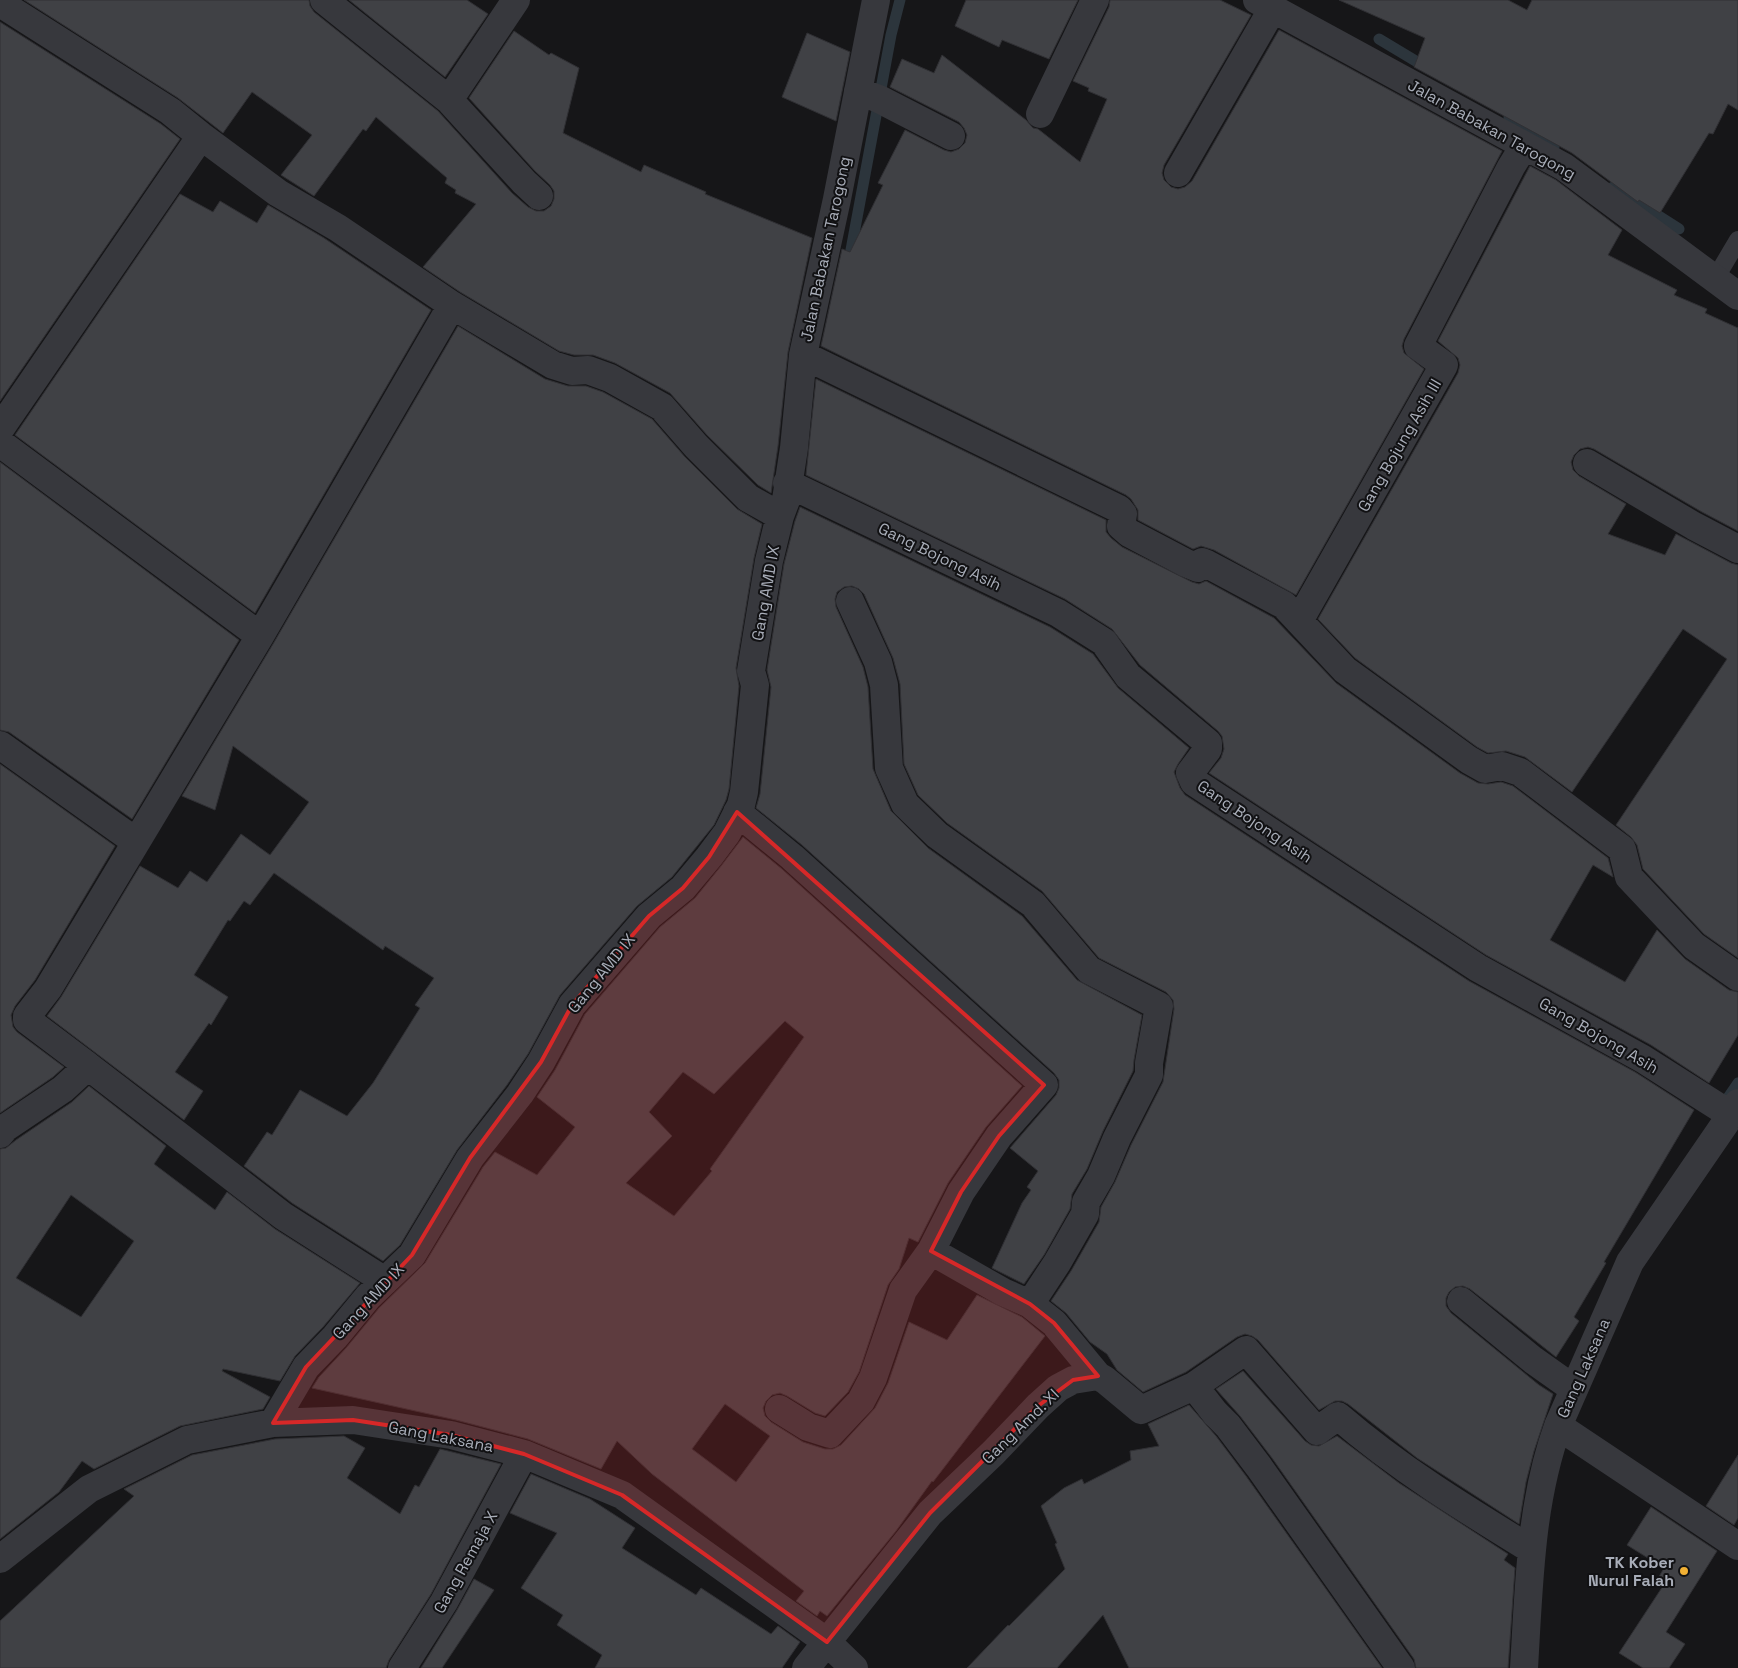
<svg xmlns="http://www.w3.org/2000/svg" width="1738" height="1668" font-family="'Space Grotesk',sans-serif">
<style>
.lines{fill:none;stroke-linecap:round;stroke-linejoin:round}
.stream{stroke:#2c353c;stroke-width:11}
.building{fill:#404145;stroke:#303034;fill-rule:evenodd}
.lane{stroke:#37383d;stroke-width:18}
.street{stroke:#37383d;stroke-width:28}
.marked{fill:#d62828;fill-opacity:0.2;stroke:#d62828;stroke-width:4;stroke-linejoin:round}
.poi-dot{fill:#f2b134;stroke:#111113;stroke-width:2}
.labels{text-anchor:middle;stroke-width:4;stroke-linejoin:round;paint-order:stroke}
.street-label{font-size:16px;fill:#a8adb8;stroke:#111113}
.poi-label{font-size:16px;font-weight:bold;fill:#a8adb8;stroke:#111113;text-anchor:end}
</style>
<rect width="100%" height="100%" fill="#161618"/>
<g class="lines">
<path class="stream" d="M1379 39 1429 69
M1509 117 1554 147
M1613 187 1679 229
M848 266 891 35 900 0
M1725 1102 1738 1083"/>
</g>
<path class="building" d="M24 0H309L310 6 314 12 438 111 512 193 528 207 536 211H544L551 206 554 199V191L550 185 535 171 469 98 514 31 549 55 551 53 579 68 563 133 641 172 644 165 706 192 705 194 812 238 788 352 778 446 771 493 758 485 707 435 670 393 615 363 593 355H574L559 351 460 292 423 267 476 204 455 193 456 190 445 183 447 178 376 117 366 131 363 129 314 196 281 175 312 135 252 92 223 133 178 98Z
M349 0H467L488 14 445 77Z
M966 0H1078L1049 59 1002 40 999 47 955 26Z
M1110 0H1220L1251 15 1164 165 1162 173 1164 180 1171 187 1178 189 1185 187 1192 181 1279 30 1502 151 1404 339 1402 346 1404 353 1424 369 1296 595 1214 550 1201 546 1193 549 1138 520V510L1131 499 1126 495 821 346 842 249 850 252 883 185 878 183 905 130 944 150 951 152 959 149 965 143 967 135 964 128 959 122 890 87 902 59 934 73 942 55 1026 120 1033 128 1038 129 1080 162 1107 99 1088 91 1089 88 1073 81 1109 7Z
M1339 0H1508L1527 10 1532 0H1738V110L1728 104 1713 134 1709 133 1660 213 1639 200 1638 202 1572 153 1414 67 1425 38Z
M0 22 161 124 180 139 0 401Z
M807 33 850 52 836 121 782 97Z
M1530 166 1556 180 1622 230 1608 255 1677 290 1674 295 1707 309 1705 313 1738 328V531L1702 512 1594 449 1588 447 1580 449 1574 455 1571 462 1573 470 1579 476 1626 504 1608 534 1665 555 1676 534 1731 563 1738 565V958L1704 934 1643 869 1637 845 1631 837 1616 825 1727 659 1683 629 1572 792 1525 757 1506 751 1488 753 1477 747 1355 658 1318 619 1458 373 1460 365 1458 358 1438 341Z
M180 194 213 212 220 201 257 223 268 205 324 238 431 310 255 613 15 435Z
M458 326 545 379 568 386H586L603 392 652 419 685 457 737 509 762 524 754 558 736 668 739 686 729 789 726 800 714 825 672 877 637 906 560 995 528 1054 507 1085 457 1150 400 1245 383 1261 292 1203 244 1166 267 1132 272 1135 300 1090 347 1116 373 1083 420 1008 415 1005 434 978 385 946 383 950 274 873 250 905 244 901 230 921 228 920 194 975 228 997 211 1025 209 1023 175 1072 203 1091 184 1120 47 1016 61 997 140 866 178 888 190 871 207 882 241 834 270 855 309 802 233 746 215 810 182 796 273 644Z
M816 379 1106 520V532L1111 538 1122 547 1192 582 1199 584 1206 581 1274 618 1336 683 1460 773 1478 783 1488 784 1501 782 1513 786 1608 858 1613 877 1593 865 1550 940 1625 982 1657 930 1685 959 1729 990 1738 992V1035L1709 1083 1651 1045 1486 955 1209 773 1221 758 1224 749 1222 736 1218 731 1140 665 1112 629 1065 599 806 475Z
M0 462 239 640 132 819 9 732 0 730Z
M800 507 1050 627 1093 654 1118 688 1189 748 1178 764 1174 772 1180 788 1185 795 1469 981 1635 1072 1694 1110 1604 1262 1606 1263 1574 1317 1579 1321 1556 1357 1470 1289 1463 1286 1455 1287 1449 1292 1446 1298V1306L1451 1313 1539 1385 1553 1394 1534 1451 1526 1482 1519 1524 1417 1458 1348 1404 1342 1401H1335L1319 1410 1258 1340 1252 1336 1245 1334 1237 1337 1186 1372 1143 1392 1117 1370 1107 1354 1090 1342 1066 1313 1051 1301 1071 1271 1099 1222 1101 1207 1115 1182 1131 1145 1163 1082 1174 1009 1173 1000 1166 992 1099 958 1042 891 947 823 918 795 904 764 900 684 893 658 864 594 859 589 852 586 844 587 837 592 835 599 836 607 863 667 868 687 873 769 891 811 928 848 1022 916 1077 980 1142 1015 1134 1060 1133 1071 1103 1131 1087 1169 1072 1194 1070 1209 1044 1255 1024 1284 992 1268 1022 1203 1031 1190 1027 1187 1038 1171 1010 1148 1056 1095 1059 1088V1080L1054 1073 802 845 756 808 760 794 771 687 767 670 784 564 795 521Z
M0 764 115 846 35 980 15 1006 11 1015 13 1027 17 1032 64 1067 53 1077 0 1113Z
M743 837 782 869 1022 1086 986 1127 948 1183 918 1242 909 1238 899 1269 888 1285 859 1372 848 1392 825 1416 815 1413 787 1396 780 1393 772 1395 766 1401 763 1408 765 1416 771 1422 803 1442 825 1449H833L841 1445 875 1408 888 1383 909 1322 947 1340 977 1295 1022 1317 1045 1336 933 1482 932 1481 896 1531 827 1616 820 1611 817 1616 796 1601 804 1591 652 1474 617 1441 601 1469 528 1439 456 1420 312 1388 319 1377 346 1348 379 1308 425 1263 483 1167 495 1152 537 1175 575 1127 537 1097 555 1070 585 1014 660 927 695 898 721 866ZM785 1021 804 1037 710 1169 712 1171 674 1216 626 1183 672 1136 649 1112 683 1072 714 1094ZM725 1404 770 1436 736 1482 692 1449Z
M89 1086 166 1146 154 1164 215 1210 227 1192 275 1229 360 1283 323 1327 295 1356 280 1381 223 1369 222 1371 270 1397 263 1409 180 1426 94 1469 82 1461 59 1492 0 1539V1149L6 1148 16 1140 72 1102ZM71 1195 134 1241 81 1317 16 1278Z
M1243 1371 1305 1441 1311 1445 1319 1446 1337 1436 1399 1483 1508 1554 1504 1560 1515 1568 1508 1668H1416L1414 1659 1272 1458 1240 1416 1216 1389Z
M1189 1405 1216 1436 1246 1476 1382 1668H1129L1103 1615 1057 1668H967L1008 1625 1009 1626 1065 1569 1055 1544 1057 1543 1041 1506 1064 1488 1082 1479 1084 1484 1131 1460 1130 1451 1159 1446 1148 1424Z
M344 1436 365 1448 347 1478 400 1514 415 1485 419 1487 440 1449 501 1464 431 1594 389 1660 386 1668H0V1621L134 1496 124 1489 192 1455 275 1439Z
M1738 1455V1518L1734 1525 1706 1506Z
M531 1474 590 1499 635 1528 622 1548 696 1595 701 1588 771 1634 778 1626 800 1642 782 1668H595L602 1655 557 1625 563 1615 521 1588 557 1533 510 1513Z
M1651 1507 1717 1551 1666 1632 1685 1644 1669 1668H1643L1619 1653 1663 1586 1656 1582 1664 1568 1627 1545Z
M474 1579 494 1590 442 1668H421L457 1610Z"/>
<g class="lines">
<path class="lane" d="M1715 279 1738 240"/>
<path class="street" d="M324 0 449 100 524 182 539 196
M1257 0 1564 167 1738 296
M0 3 170 111 201 136 278 193 338 228 452 305 553 365 572 371 588 370 610 378 662 407 696 446 748 498 780 516
M858 91 879 99 951 136
M449 100 516 0
M1040 114 1095 0
M1178 173 1273 8
M803 355 1119 509 1123 514 1121 526 1129 533 1186 563 1198 568 1202 562 1207 564 1284 605 1345 670 1469 760 1485 769 1502 766 1520 772 1622 849 1629 877 1694 946 1738 977
M0 429 201 136
M0 443 260 636
M1587 463 1694 526 1738 549
M787 483 1058 613 1104 642 1128 676 1208 743V749L1190 773 1194 782 1478 968 1643 1059 1731 1115
M850 601 878 662 884 685 889 768 905 804 937 835 1033 904 1089 970 1159 1006 1149 1063V1075L1117 1138 1101 1176 1086 1202 1085 1214 1057 1263 1030 1304
M1299 621 1444 365 1418 346 1511 167 1524 146
M0 745 135 841
M737 812 792 857 1044 1085 999 1136 961 1192 931 1251 903 1290 873 1378 861 1401 830 1434 808 1427 779 1409
M88 1066 27 1020V1016L48 989 260 636 452 305
M0 1134 5 1128 63 1089 88 1066 283 1216 385 1281
M931 1251 1003 1292 1030 1304 1054 1323 1098 1376
M1461 1301 1533 1360 1574 1389
M1194 1386 1246 1350 1317 1431 1338 1416C1398 1468 1465 1509 1532 1550
M273 1423 306 1367 335 1337 368 1297 412 1255 470 1158 520 1094 541 1062 572 1005 649 916 683 888 709 857 727 833 741 805 744 792 755 685 751 671 769 561 780 516 786 500 794 448 803 355 837 199 876 0
M1558 1426 1738 1546
M0 1559 89 1489 187 1440 273 1423 353 1420 451 1435 524 1454 622 1495 827 1642 854 1668
M402 1668 444 1602 524 1454
M806 1668 930 1513 993 1453 1038 1406 1058 1388 1073 1380 1098 1376 1105 1380 1141 1410 1194 1386 1215 1413 1228 1426 1259 1467 1401 1668
M1524 1668C1529 1587 1530 1503 1558 1426L1630 1262 1731 1115 1738 1103"/>
</g>
<path class="marked" d="M737 812 1044 1085 999 1136 961 1192 931 1251 1030 1304 1054 1323 1098 1376 1073 1380 1038 1406 930 1513 827 1642 622 1495 524 1454 451 1435 353 1420 273 1423 306 1367 412 1255 470 1158 541 1062 572 1005 649 916 683 888 709 857Z"/>
<circle class="poi-dot" cx="1684" cy="1571" r="5"/>
<g class="labels">
<g class="street-label">
<text transform="translate(1492 129) rotate(29)" y="6">Jalan Babakan Tarogong</text>
<text transform="translate(825 249) rotate(-78)" y="6">Jalan Babakan Tarogong</text>
<text transform="translate(1399 445) rotate(-60)" y="6">Gang Bojung Asih III</text>
<text transform="translate(940 556) rotate(26)" y="6">Gang Bojong Asih</text>
<text transform="translate(765 593) rotate(-80)" y="6">Gang AMD IX</text>
<text transform="translate(1255 821) rotate(34)" y="6">Gang Bojong Asih</text>
<text transform="translate(601 973) rotate(-51)" y="6">Gang AMD IX</text>
<text transform="translate(1599 1035) rotate(30)" y="6">Gang Bojong Asih</text>
<text transform="translate(368 1301) rotate(-47)" y="6">Gang AMD IX</text>
<text transform="translate(1583 1368) rotate(-66)" y="6">Gang Laksana</text>
<text transform="translate(1020 1426) rotate(-44)" y="6">Gang Amd. XI</text>
<text transform="translate(441 1436) rotate(11)" y="6">Gang Laksana</text>
<text transform="translate(465 1562) rotate(-61)" y="6">Gang Remaja X</text>
</g>
<g class="poi-label">
<text x="1674" y="1568">TK Kober<tspan x="1674" dy="18">Nurul Falah</tspan></text>
</g>
</g>
</svg>
